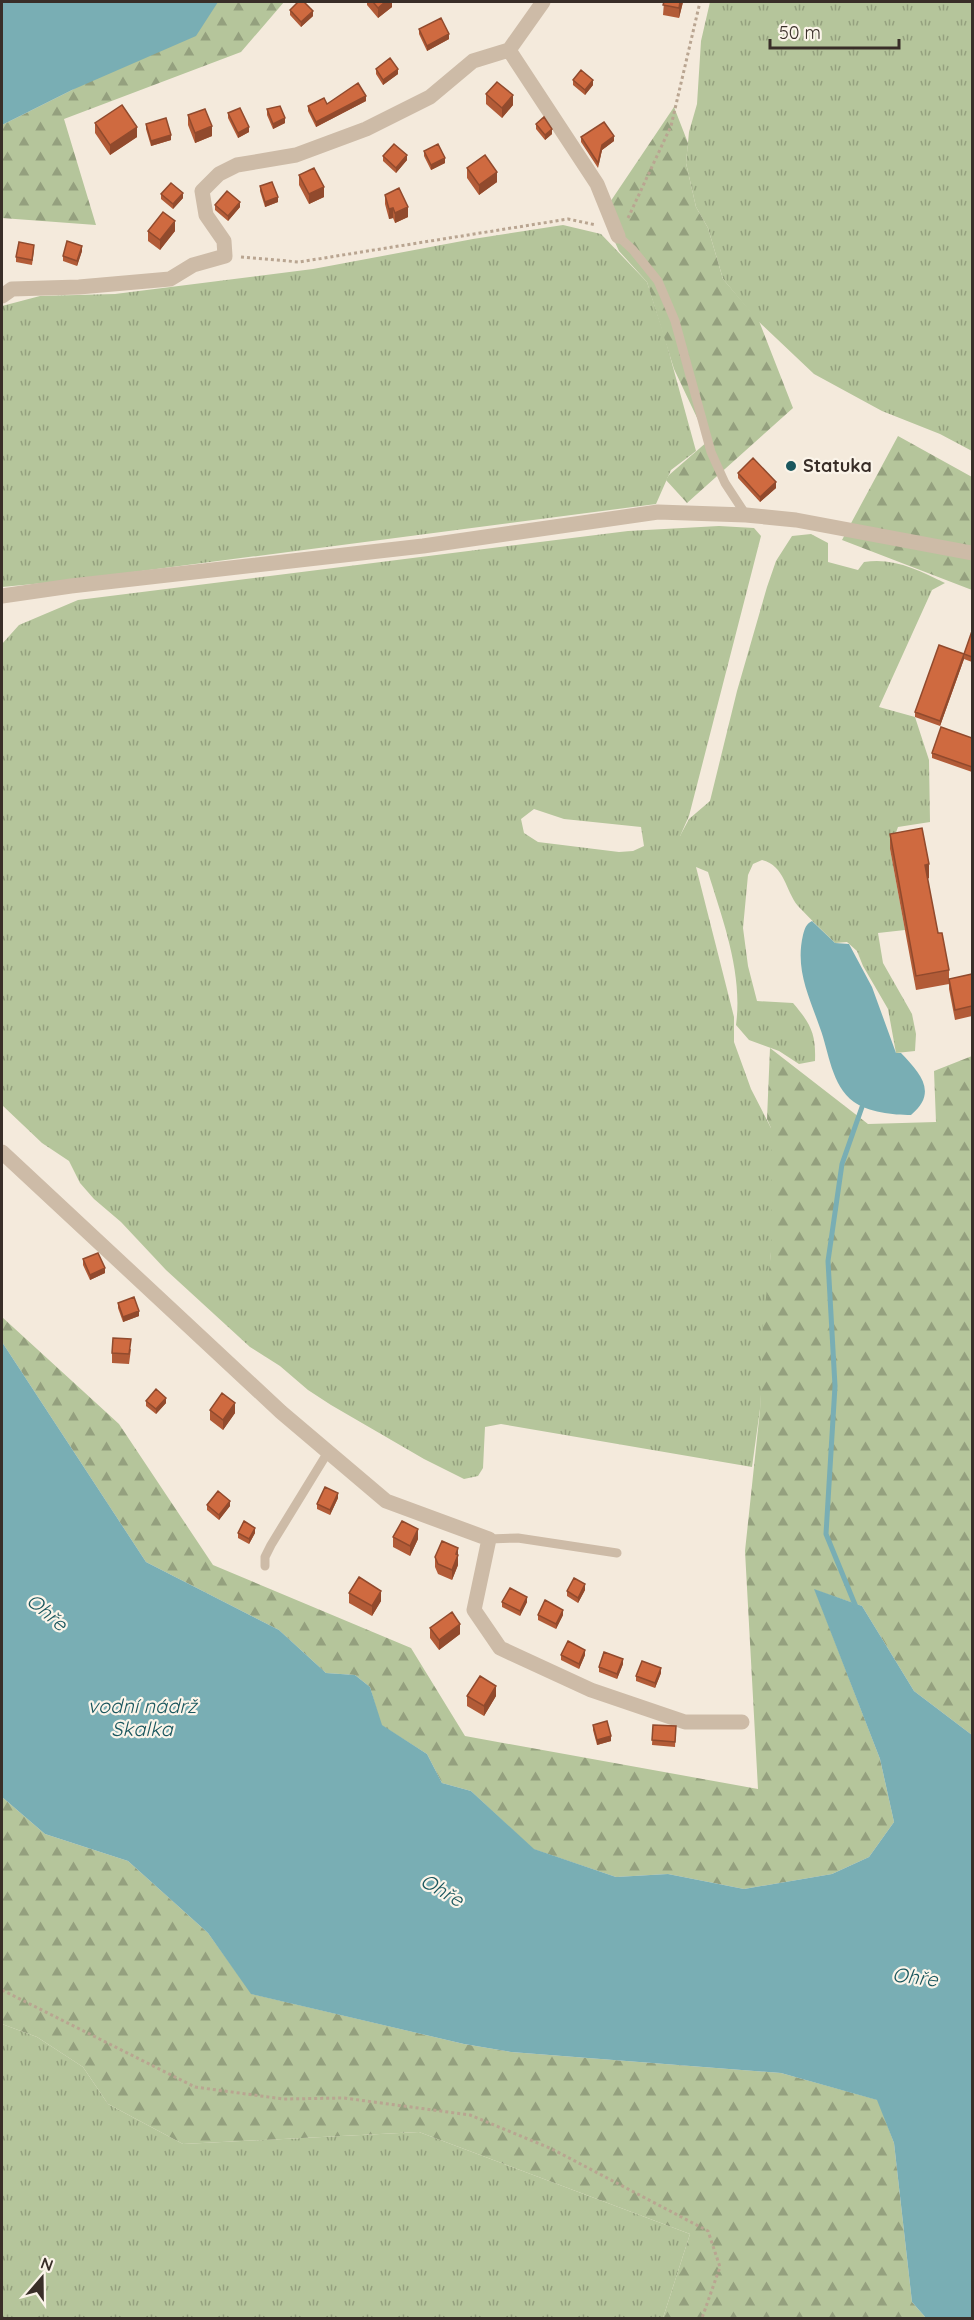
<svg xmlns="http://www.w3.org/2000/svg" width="974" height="2320" font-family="Quicksand,sans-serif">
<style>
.grass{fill:url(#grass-tufts);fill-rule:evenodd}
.forest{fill:url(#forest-firs)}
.water{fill:#79aeb4}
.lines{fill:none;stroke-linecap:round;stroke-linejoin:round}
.stream{stroke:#79aeb4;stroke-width:5}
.path{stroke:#b9a591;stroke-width:3;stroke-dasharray:3 3;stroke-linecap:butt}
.service{stroke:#cdbba7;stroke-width:9}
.minor{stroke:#cdbba7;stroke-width:15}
.wall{fill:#b25b37}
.shaded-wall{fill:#914a2d}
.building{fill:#cf6a40;stroke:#914a2d;stroke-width:1.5}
.poi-dot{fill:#1a575e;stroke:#fbf4e9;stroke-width:2}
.labels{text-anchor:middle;stroke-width:4.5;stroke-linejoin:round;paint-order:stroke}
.poi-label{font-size:18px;font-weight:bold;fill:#392e28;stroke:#fbf4e9;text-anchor:start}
.water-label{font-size:20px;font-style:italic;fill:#1a575e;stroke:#fbf4e9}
</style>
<defs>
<pattern id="grass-tufts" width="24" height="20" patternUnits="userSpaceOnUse" patternTransform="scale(1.5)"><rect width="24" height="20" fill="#b5c59b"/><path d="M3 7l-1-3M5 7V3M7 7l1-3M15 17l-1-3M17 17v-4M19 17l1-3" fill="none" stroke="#94a07e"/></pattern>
<pattern id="forest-firs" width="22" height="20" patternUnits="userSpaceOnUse" patternTransform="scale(1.5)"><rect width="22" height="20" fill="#b5c59b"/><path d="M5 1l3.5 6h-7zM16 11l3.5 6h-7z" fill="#94a07e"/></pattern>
</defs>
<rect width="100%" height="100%" fill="#f4eadc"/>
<path class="grass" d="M710 2H972V451L940 434 882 411 814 374 757 320 723 279 708 228 696 207 686 163 689 132 697 104 701 41Z
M563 225 601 234 647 282 665 338 696 451 671 470 656 504 65 581 2 587V306L40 296 115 294 313 269 473 239Z
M719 526 754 528 761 536 689 816 680 836 689 819 710 801 737 691 767 587 776 561 792 536 811 534 828 543V562L858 570 864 562C893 557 919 570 945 583L932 590 879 707 915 717 929 760 930 822 898 827 890 849 905 930 878 933 883 963 912 1014 916 1034 915 1051 896 1053 888 1009 863 966 857 951 847 942 835 943C823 931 810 919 798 906 785 890 785 866 762 860L753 864 748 875 743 928 748 966 757 1001 793 1003C811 1024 816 1034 815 1061L799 1064 779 1051 749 1040 736 1025C743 973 723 921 708 872L696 867 734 1017V1042L751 1089 771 1128V1252L760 1409 752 1467 501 1424 485 1427 483 1468 478 1476 464 1479 424 1459 331 1405 308 1390 280 1366 250 1347 166 1270 121 1222 94 1199 80 1183 69 1161 42 1143 2 1105V644L19 625 78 600 628 531ZM534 809 564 819 641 827 644 846 633 851 619 852 538 842 524 833 521 819Z
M2 2024 37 2037 83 2067 108 2104 183 2144 419 2132 690 2234 663 2318H2Z"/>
<path class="forest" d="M218 2H284L241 52 64 119 96 225 2 218V125L72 90Z
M674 107 688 143 686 163 696 207 708 228 723 279 759 321 793 408 687 503 666 480 669 475 708 441 674 369 647 282 619 251 602 214Z
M898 436 972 477V590L842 540Z
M770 1048 868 1124 936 1122 934 1071 972 1056V1735L914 1691 862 1606 815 1590 880 1759 894 1822 869 1857 832 1874 744 1889 668 1874 616 1877 533 1849 471 1791 442 1783 427 1754 381 1725 370 1687 355 1675 326 1673 279 1630 146 1562 2 1342V1317L119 1424 213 1565 411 1648 465 1736 758 1789 745 1551 760 1410 763 1325 771 1252V1128L767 1119Z
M2 1797 45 1834 128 1861 208 1933 252 1994 464 2044 511 2052 781 2073 878 2100 894 2143 912 2302 926 2318H663L690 2234 419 2132 183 2144 108 2104 83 2067 37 2037 2 2024Z"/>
<path class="water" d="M2 2H218L196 36 72 90 2 125Z
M812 921 835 943 849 944 872 987 896 1053H901C919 1072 939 1092 911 1115 893 1115 868 1112 854 1102 831 1085 829 1052 820 1028 809 996 795 970 803 935 805 928 806 924 812 921Z
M2 1342 146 1562 279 1630 326 1673 355 1675 370 1687 382 1725 427 1754 442 1783 471 1791 534 1849 616 1877 668 1874 744 1889 832 1874 869 1857 894 1822 880 1759 814 1589 862 1606 914 1691 972 1735V2318H926L912 2302 894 2143 877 2100 781 2073 511 2052 464 2044 251 1994 208 1933 128 1861 45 1834 2 1797Z"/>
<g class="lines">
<path class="stream" d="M856 1607 826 1534 835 1386 828 1261 842 1164 862 1107"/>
<path class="path" d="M628 218 671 126 700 2
M241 257 299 262 568 219 596 225
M2 1990 195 2087 283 2099 344 2098 470 2115 552 2149 708 2231 720 2267 702 2318"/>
<path class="service" d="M618 236 633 250 658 281 675 321 711 452 725 483 746 515
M489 1539 518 1538 617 1553
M265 1566V1557L271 1545 328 1452"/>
<path class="minor" d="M509 50 597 184 618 236
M2 296 12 289 79 287 170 279 193 265 225 256 224 241 206 215 202 191 219 174 237 165 296 155 366 129 430 97 473 61 509 50 543 2
M2 596 71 586 423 546 658 512 746 515 796 520 972 553
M2 1152 281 1412 386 1501 489 1539 474 1610 500 1648 591 1690 685 1722H742"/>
</g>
<path class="wall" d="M367 2H392V7L378 18 367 5Z
M664 2H683L679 18 663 15Z
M290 10 313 16 301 27 290 15Z
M419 29 449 39 427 51 419 34Z
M376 69 398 74 383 85 376 74Z
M573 80 593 85 585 95 573 85Z
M486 94 513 105 502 118 486 104Z
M366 101 316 127 308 111V106Z
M267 109 285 123 273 129 267 115Z
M228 113 249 132 238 138 228 118Z
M188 115 212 136 195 143 188 125Z
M95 123 137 137 110 155 95 133Z
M146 124 171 140 151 146 146 129Z
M536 124 552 134 545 140 536 129Z
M581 137 614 141 602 150 598 168 581 142Z
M424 151 445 163 431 170 424 156Z
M383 156 407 160 396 173 383 161Z
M467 168 497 182 479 195 467 178Z
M299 175 324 197 309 204 299 185Z
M260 186 278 202 265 207 260 191Z
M161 194 183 198 173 209 161 199Z
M385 195 408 217 395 223 393 218 389 219 385 204Z
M215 205 240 207 228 221 215 210Z
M148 231H175L160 250 148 241Z
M34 250 32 265 16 262V257Z
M82 251 77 266 63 261V256Z
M738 473 776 488 760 502 738 478Z
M972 631V662L964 659 940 726 915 717V712L964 654Z
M972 738V772L932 758V753Z
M890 834 929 878 927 879 938 933 949 970V984L916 990 890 849Z
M972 974V1016L955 1020 949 989V979Z
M83 1259 105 1273 90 1280 83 1265Z
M118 1303 139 1316 123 1322 118 1308Z
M131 1349 129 1364 112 1363V1353Z
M146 1401 166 1403 156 1414 146 1406Z
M210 1410 235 1413 223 1430 210 1420Z
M338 1498 330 1515 317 1509V1504Z
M207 1505 230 1506 219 1520 207 1510Z
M238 1533H255L249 1544 238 1538Z
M393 1537 418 1539 410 1556 393 1547Z
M435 1557 458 1558V1565L452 1580 438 1574 435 1567Z
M585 1590 578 1603 567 1596V1591Z
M349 1593 381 1601 372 1616 349 1603Z
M502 1602H527L520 1616 502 1607Z
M538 1615H563L556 1629 538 1620Z
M430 1628 460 1634 439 1650 430 1638Z
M561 1655H585L579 1669 561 1660Z
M623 1664 617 1679 599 1672V1667Z
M661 1673 655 1688 636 1681V1676Z
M467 1696H496L484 1716 467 1706Z
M593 1725 611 1741 597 1745 593 1730Z
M653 1725 676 1726 675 1747 652 1745Z"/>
<path class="shaded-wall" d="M385 2H392V7L378 18V8Z
M680 2H683L679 18V8Z
M313 11V16L301 27V22Z
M449 34V39L427 51V46Z
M398 69V74L383 85V80Z
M593 80V85L585 95V90Z
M513 95V105L502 118V108Z
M366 96V101L316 127V122Z
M285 118V123L273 129V124Z
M212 126V136L195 143V133Z
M137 127V137L110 155V145Z
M249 127V132L238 138V133Z
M552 129V134L545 140V135Z
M171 135V140L151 146V141Z
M614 136V141L602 150 598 168 602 145Z
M407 155V160L396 173V168Z
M445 158V163L431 170V165Z
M497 172V182L479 195V185Z
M324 187V197L309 204V194Z
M183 193V198L173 209V204Z
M278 197V202L265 207V202Z
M240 202V207L228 221V216Z
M408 207V217L395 223V213Z
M393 208V218L389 219V209Z
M175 221V231L160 250V240Z
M82 246V251L77 266V261Z
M776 482V488L760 502V497Z
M964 654V659L940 726V721Z
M929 864V878L925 879V865Z
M105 1268V1273L90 1280V1275Z
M139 1311V1316L123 1322V1317Z
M166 1398V1403L156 1414V1409Z
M235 1403V1413L223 1430V1420Z
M338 1493V1498L330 1515V1510Z
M230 1501V1506L219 1520V1515Z
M255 1528V1533L249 1544V1539Z
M418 1529V1539L410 1556V1546Z
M458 1548V1565L452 1580V1570Z
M585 1584V1590L578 1603V1598Z
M381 1591V1601L372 1616V1606Z
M527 1597V1602L520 1616V1611Z
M563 1610V1615L556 1629V1624Z
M460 1624V1634L439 1650V1640Z
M585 1650V1655L579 1669V1664Z
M623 1659V1664L617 1679V1674Z
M661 1668V1673L655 1688V1683Z
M496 1686V1696L484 1716V1706Z
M611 1736V1741L597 1745V1740Z"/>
<path class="building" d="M298 2H304L313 11 301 22 290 10Z
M373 2H385L378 8Z
M664 2H680L679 8 663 5Z
M441 18 449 34 427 46 419 29Z
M390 58 398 69 383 80 376 69Z
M581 70 593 80 585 90 573 80Z
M497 82 513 95 502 108 486 94Z
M358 83 366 96 316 122 308 106 324 98 327 104Z
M122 105 137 127 110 145 95 123Z
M280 106 285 118 273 124 267 109Z
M240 108 249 127 238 133 228 113Z
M205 109 212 126 195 133 188 115Z
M544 117 552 129 545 135 536 124Z
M166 118 171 135 151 141 146 124Z
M604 122 614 136 602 145 598 163 581 137Z
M394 144 407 155 396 168 383 156Z
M438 144 445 158 431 165 424 151Z
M485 155 497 172 479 185 467 168Z
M314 168 324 187 309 194 299 175Z
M272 182 278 197 265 202 260 186Z
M171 183 183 193 173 204 161 194Z
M399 188 408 207 395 213 393 208 389 209 385 195Z
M227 191 240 202 228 216 215 205Z
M163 212 175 221 160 240 148 231Z
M67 241 82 246 77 261 63 256Z
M19 242 34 245 32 260 16 257Z
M753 458 776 482 760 497 738 473Z
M972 631V657L964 654Z
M939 645 964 654 940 721 915 712Z
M941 727 972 738V767L932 753Z
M922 828 929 864 925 865 938 933H942L949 970 916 976 890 834Z
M972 974V1006L955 1010 949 979Z
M98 1253 105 1268 90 1275 83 1259Z
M134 1297 139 1311 123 1317 118 1303Z
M113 1338 131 1339 129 1354 112 1353Z
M156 1389 166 1398 156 1409 146 1401Z
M222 1393 235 1403 223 1420 210 1410Z
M325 1487 338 1493 330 1510 317 1504Z
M218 1491 230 1501 219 1515 207 1505Z
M244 1521 255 1528 249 1539 238 1533Z
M402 1521 418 1529 410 1546 393 1537Z
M442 1541 458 1548 456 1554 458 1555 452 1570 438 1564 435 1557Z
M359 1577 381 1591 372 1606 349 1593Z
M574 1578 585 1584 578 1598 567 1591Z
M510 1588 527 1597 520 1611 502 1602Z
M545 1600 563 1610 556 1624 538 1615Z
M452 1612 460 1624 439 1640 430 1628Z
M568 1641 585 1650 579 1664 561 1655Z
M604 1652 623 1659 617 1674 599 1667Z
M642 1661 661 1668 655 1683 636 1676Z
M480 1676 496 1686 484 1706 467 1696Z
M607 1721 611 1736 597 1740 593 1725Z
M653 1725 676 1726 675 1742 652 1740Z"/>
<circle class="poi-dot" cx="791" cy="466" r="6"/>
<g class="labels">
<g class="poi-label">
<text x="803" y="472">Statuka</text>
</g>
<g class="water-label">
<text transform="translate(47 1612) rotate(40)" y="7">Ohře</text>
<text x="142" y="1713">vodní nádrž<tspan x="142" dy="23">Skalka</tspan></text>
<text transform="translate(442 1890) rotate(30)" y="7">Ohře</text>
<text transform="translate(915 1977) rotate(7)" y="7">Ohře</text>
</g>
</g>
<rect width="974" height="2320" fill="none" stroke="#392e28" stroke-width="6"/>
<g transform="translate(42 2278) rotate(20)" stroke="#fbf4e9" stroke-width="4.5" paint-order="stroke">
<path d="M0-4.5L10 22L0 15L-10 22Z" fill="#392e28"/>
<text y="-9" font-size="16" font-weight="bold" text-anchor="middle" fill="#392e28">N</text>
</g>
<path d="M770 39v9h129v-9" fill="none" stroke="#392e28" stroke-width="3"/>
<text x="779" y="39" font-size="18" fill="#392e28" stroke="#fbf4e9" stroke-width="4.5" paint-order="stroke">50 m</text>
</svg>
